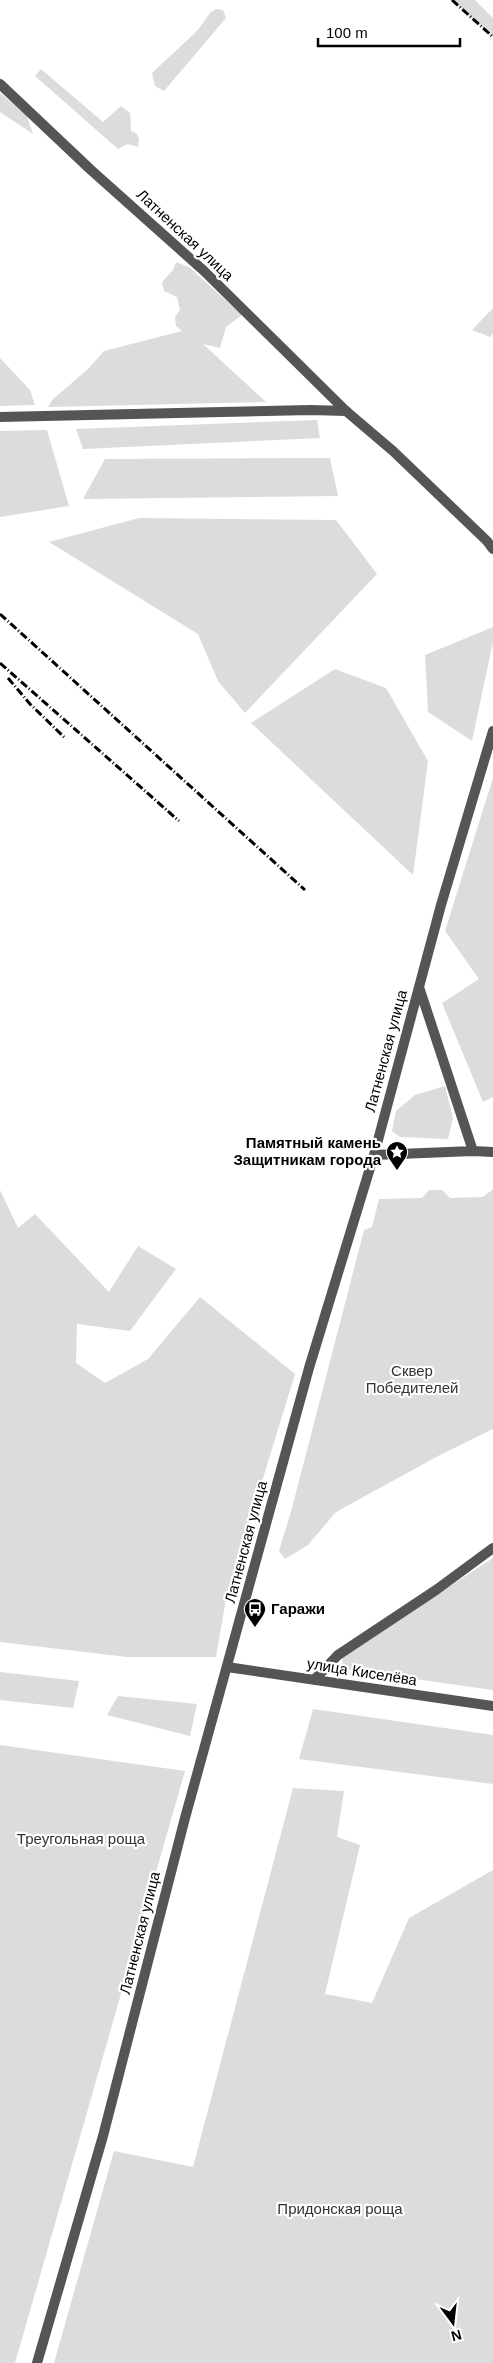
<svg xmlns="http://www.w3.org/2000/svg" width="493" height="2363" font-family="Arial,sans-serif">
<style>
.green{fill:#dcdcdc}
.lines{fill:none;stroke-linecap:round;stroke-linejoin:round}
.minor{stroke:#555;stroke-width:10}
.tertiary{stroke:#555;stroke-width:10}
.rail{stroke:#000;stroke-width:3;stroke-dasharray:8 2.5 1 2.5;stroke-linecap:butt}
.labels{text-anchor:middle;stroke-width:4.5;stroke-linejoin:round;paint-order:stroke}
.street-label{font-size:15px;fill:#000;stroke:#fff}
.poi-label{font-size:15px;font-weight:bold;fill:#000;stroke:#fff;text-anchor:end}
.park-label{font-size:15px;fill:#333;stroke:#fff}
</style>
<rect width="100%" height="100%" fill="#fff"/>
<path class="green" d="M452 0H475L493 18V37Z
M216 9 223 10 226 18 164 91 155 86 152 73 197 31 210 13Z
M41 69 103 122 121 106 130 113 131 131 137 134 139 139 138 147 128 144 118 149 35 76Z
M0 93 27 116 33 134 0 112Z
M176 262 189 267 242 315 226 327 220 348 203 344 266 402 48 407 52 400 88 369 104 351 182 331 176 326 175 317 180 310 177 297 164 291 162 282 173 270Z
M493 308V333L490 337 472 330Z
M0 358 30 390 35 405 0 406Z
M317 420 320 438 83 449 76 429Z
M47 430 69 506 0 517V431Z
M330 458 338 496 83 499 105 459Z
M139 518 336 520 377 574 245 713 218 681 198 634 49 542Z
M493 627V642L472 741 428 712 425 655Z
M335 669 386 688 428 761 413 875 251 723Z
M493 778V1097L483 1102 442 1003 479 979 445 931Z
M445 1086 453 1118 448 1139 400 1137 392 1131 396 1111 415 1095Z
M493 1189V1429L440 1455 336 1512 308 1545 285 1559 279 1551 292 1508 364 1230 372 1227 379 1199 422 1198 429 1190H442L450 1198 483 1197Z
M0 1190 18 1228 35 1214 109 1292 138 1246 176 1269 130 1331 77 1324 76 1363 105 1383 148 1359 200 1297 295 1374 226 1599 216 1657H127L0 1642Z
M493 1558V1690L343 1669 342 1657Z
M0 1672 79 1681 73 1708 0 1700Z
M118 1696 197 1704 190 1736 107 1715Z
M313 1709 493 1735V1784L299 1759Z
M0 1745 185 1771 15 2363H0Z
M293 1788 344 1791 337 1837 360 1845 325 1994 372 2003 409 1918 493 1870V2363H54L114 2151 193 2167Z"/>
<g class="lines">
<path class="minor" d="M0 84 91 170 203 270 346 411
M0 417 311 410 346 411
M227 1667 493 1706
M314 1680 338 1655 436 1590 493 1548"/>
<path class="tertiary" d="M346 411 393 451 487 541 493 549
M419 987 473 1151
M374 1155 473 1151 493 1152
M37 2363 103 2136 185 1818 309 1368 374 1155 441 905 493 731"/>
<path class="rail" d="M452 0 493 37
M0 614 305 890
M0 663 179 821
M8 678 30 704 65 738"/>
</g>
<defs>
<g id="sight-pin" transform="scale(1.125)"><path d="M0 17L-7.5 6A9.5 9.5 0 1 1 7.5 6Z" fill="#000" stroke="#fff"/><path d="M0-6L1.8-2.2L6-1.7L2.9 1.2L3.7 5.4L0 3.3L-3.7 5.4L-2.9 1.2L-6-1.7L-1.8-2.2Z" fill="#fff"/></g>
<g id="bus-pin" transform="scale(1.125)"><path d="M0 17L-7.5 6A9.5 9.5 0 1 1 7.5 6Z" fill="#000" stroke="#fff"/><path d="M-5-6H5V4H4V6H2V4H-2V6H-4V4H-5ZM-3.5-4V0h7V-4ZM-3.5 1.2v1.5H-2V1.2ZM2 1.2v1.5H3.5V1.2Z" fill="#fff"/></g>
</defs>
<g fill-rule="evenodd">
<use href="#sight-pin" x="397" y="1152"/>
<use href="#bus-pin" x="255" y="1609"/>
</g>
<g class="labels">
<g class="street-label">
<text transform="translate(185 235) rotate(43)" y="5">Латненская улица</text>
<text transform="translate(386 1051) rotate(-75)" y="5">Латненская улица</text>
<text transform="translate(246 1542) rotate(-75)" y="5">Латненская улица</text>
<text transform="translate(362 1672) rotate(9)" y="5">улица Киселёва</text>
<text transform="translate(140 1933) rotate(-76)" y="5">Латненская улица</text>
</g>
<g class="poi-label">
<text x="381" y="1148">Памятный камень<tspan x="381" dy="17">Защитникам города</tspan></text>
<text x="271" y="1614" text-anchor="start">Гаражи</text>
</g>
<g class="park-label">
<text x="412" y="1376">Сквер<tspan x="412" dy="17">Победителей</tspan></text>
<text x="81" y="1844">Треугольная роща</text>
<text x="340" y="2214">Придонская роща</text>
</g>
</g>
<g transform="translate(453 2323) rotate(165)" stroke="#ffffff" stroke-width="4" paint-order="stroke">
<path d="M0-4L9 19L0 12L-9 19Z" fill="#000000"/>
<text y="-8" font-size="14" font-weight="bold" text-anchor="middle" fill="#000000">N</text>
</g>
<path d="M318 38v8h142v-8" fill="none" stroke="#000000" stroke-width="2.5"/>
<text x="326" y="38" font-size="15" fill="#000000" stroke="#ffffff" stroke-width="4" paint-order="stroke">100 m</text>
</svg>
